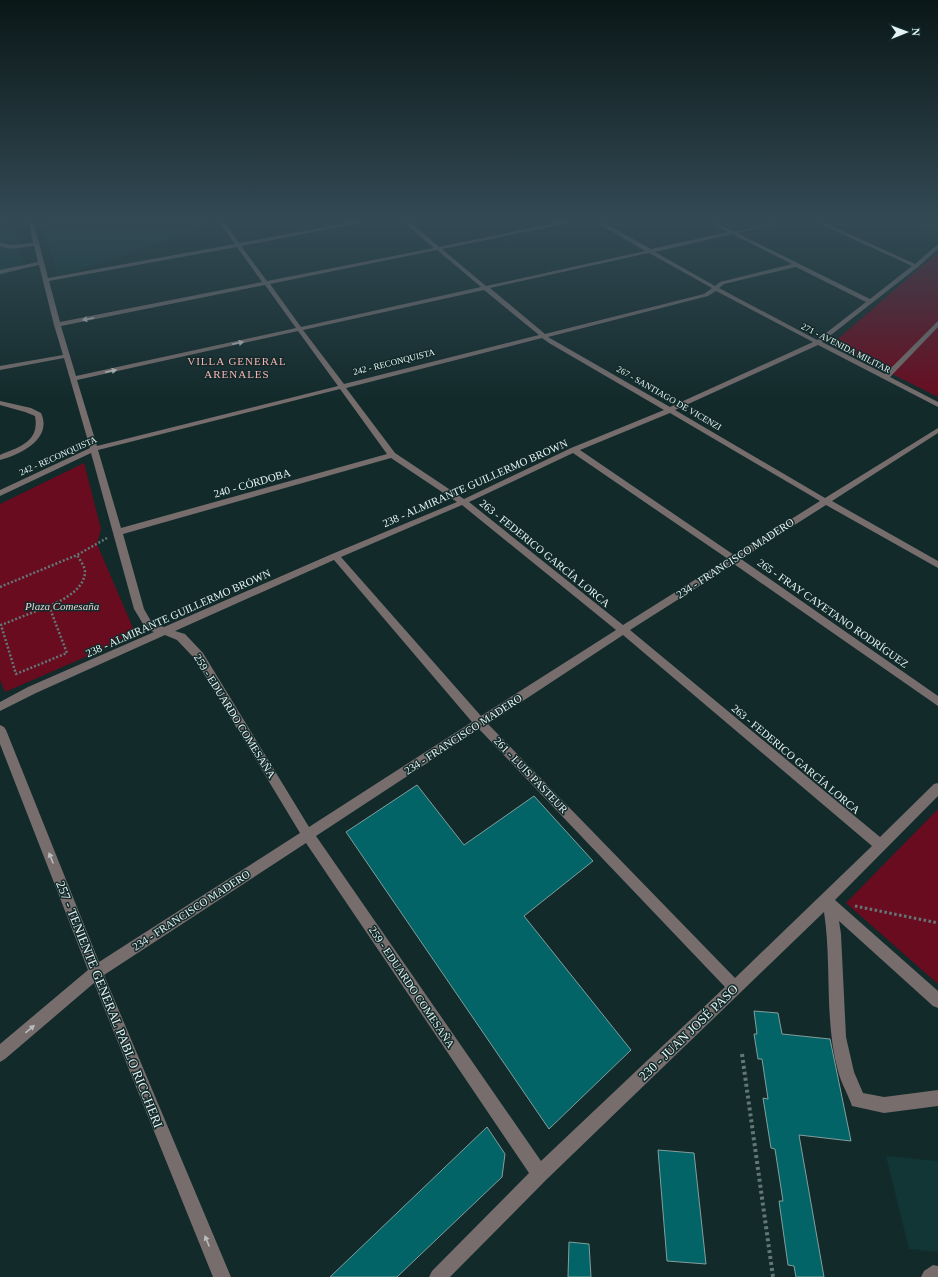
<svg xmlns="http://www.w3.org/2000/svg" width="938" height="1277" font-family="Georgia,serif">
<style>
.built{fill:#123535}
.green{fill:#690c1f}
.building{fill:#026466;stroke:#839e9e}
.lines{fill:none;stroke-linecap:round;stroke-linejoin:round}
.path-far3{stroke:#637777;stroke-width:1.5;stroke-dasharray:1 1;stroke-linecap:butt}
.path-far2{stroke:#637777;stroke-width:2.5;stroke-dasharray:2 2;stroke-linecap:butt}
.path-far1{stroke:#637777;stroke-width:3;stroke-dasharray:2.5 2.5;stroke-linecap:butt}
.path{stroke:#637777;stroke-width:4;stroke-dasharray:3 3;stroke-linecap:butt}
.minor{fill:#776d6d;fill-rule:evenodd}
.oneway{fill:#b9bdbd}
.labels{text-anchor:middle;stroke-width:3;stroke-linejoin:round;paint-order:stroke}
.far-street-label{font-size:9px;fill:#e5f3f3;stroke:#122a2a}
.far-quarter-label{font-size:11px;letter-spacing:1px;fill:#f7b2b4;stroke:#122a2a}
.street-label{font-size:11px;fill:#e5f3f3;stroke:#122a2a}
.park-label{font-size:11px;font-style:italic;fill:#edd0d1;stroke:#122a2a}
.near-street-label{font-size:13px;fill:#e5f3f3;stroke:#122a2a}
</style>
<rect width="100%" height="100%" fill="#122a2a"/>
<path class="built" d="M0 223H14L24 268 0 276Z
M42 223H216L120 257 58 276Z
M886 1156 938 1161V1252L909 1249Z"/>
<path class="green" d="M938 252V397L832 344Z
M84 463 101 529 97 544 136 635 5 692 0 680V504Z
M938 809V984L846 903Z"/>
<path class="building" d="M417 785 464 845 534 796 593 861 524 916 631 1050 549 1129 346 832Z
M754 1011 778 1013 782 1034 830 1039 851 1141 799 1135 824 1277H796L794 1266 788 1265 779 1201H783L775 1149 771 1148 763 1098 768 1099 762 1059H758L754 1034H757Z
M487 1127 505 1154 502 1177 397 1277H330Z
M658 1150 694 1153 706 1264 667 1261Z
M569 1242 589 1244 591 1277H568Z"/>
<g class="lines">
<path class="path-far3" d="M920 225 938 229"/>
<path class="path-far2" d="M0 587 77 555 107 538
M49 606 67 653 16 674 1 625Z
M49 606C63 600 84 590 85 572 85 567 80 560 77 555"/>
<path class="path-far1" d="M855 906 938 923"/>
<path class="path" d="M742 1054 773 1277"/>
<path class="minor" d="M29 223H34L48 278 235 244 220 223H225L239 243 348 223H361L241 246 267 281 434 248 405 223H411L439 247 556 223H568L442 249 486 286 645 251 598 223H604L651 249 728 232 711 223C720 223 728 231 735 231 750 230 764 223 779 223L737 233 870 299 912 266 818 223H825L915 264 938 244V249L918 267 822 342 885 374 938 321V327L890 377 938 402V407L818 345 675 410 825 498 938 428V433L832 501 938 561V568L826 505 741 559 938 696V706L734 564 630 630 880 837 934 784 938 783V796L835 900 938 991V1008L933 1006 839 921 841 934 846 1037 854 1072 863 1093 884 1097 938 1090V1106L884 1113 852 1106C848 1094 841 1083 838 1071 824 1020 832 964 824 912L546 1180 450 1277H429L432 1271 529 1173 306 843 104 975 231 1277H213L94 983 5 1059 0 1062V1044L88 970 0 744V725L4 727 6 730 99 962 300 833 195 659 177 640 165 635 36 693 0 711V702L28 687 154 632 146 629 134 609 91 453 0 496V490L90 448 64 358 0 370V366L63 355 54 325 39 265 0 274V270L38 262 34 246 10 249 0 246V242L10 245 33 243ZM732 234 792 264 720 282 715 286 655 252ZM237 247 262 282 60 322 49 281ZM437 250 481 287 301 327 270 284ZM649 253 712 288 704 294 545 334 490 288ZM796 267 866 302 817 340 719 288 724 284ZM265 285 296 328 76 376 61 326ZM484 290 539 335 344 384 303 330ZM716 291 813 342 670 407 548 337 708 296ZM298 331 338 386 97 446 77 380ZM542 338 549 343 664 410 571 448 464 499 395 453 346 388ZM340 389 387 454 121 528 98 450ZM670 413 820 501 734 555 580 450ZM573 453 728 559 623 625 469 502ZM391 458 457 502 332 554 164 627 152 623 144 609 123 534ZM462 505 616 630 481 716 341 557ZM334 560 472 722 309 827 203 653 185 634 175 631ZM623 635 872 846 735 978 488 724ZM479 729 725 987 541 1161 316 836Z
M0 401 31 408 41 413C53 439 20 455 0 460V455C19 447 40 442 35 416L25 412 0 405Z
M933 1265 938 1266V1277H921L924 1271Z"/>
</g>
<defs><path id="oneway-solid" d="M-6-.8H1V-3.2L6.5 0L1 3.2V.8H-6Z"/></defs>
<g class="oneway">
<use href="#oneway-solid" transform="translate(88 319) rotate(169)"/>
<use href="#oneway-solid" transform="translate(238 343) rotate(-12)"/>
<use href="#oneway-solid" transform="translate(111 371) rotate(-12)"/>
<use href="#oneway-solid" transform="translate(51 858) rotate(-112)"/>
<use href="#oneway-solid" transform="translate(30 1029) rotate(-40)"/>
<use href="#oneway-solid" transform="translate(207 1241) rotate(-112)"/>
</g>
<linearGradient id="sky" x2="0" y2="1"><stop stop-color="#0a1717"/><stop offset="0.55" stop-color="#334a55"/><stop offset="1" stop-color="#334a55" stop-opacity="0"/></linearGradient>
<rect width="938" height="402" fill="url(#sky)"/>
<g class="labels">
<g class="far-street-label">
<text transform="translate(846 348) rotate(27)" y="3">271 - AVENIDA MILITAR</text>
<text transform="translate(394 362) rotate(-14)" y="3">242 - RECONQUISTA</text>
<text transform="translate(669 398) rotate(30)" y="3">267 - SANTIAGO DE VICENZI</text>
<text transform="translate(58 456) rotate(-24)" y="3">242 - RECONQUISTA</text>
</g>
<g class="far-quarter-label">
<text x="237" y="365">VILLA GENERAL<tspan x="237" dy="13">ARENALES</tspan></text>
</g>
<g class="street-label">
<text transform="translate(252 483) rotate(-16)" y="4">240 - CÓRDOBA</text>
<text transform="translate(475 483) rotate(-24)" y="4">238 - ALMIRANTE GUILLERMO BROWN</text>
<text transform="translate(545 553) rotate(39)" y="4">263 - FEDERICO GARCÍA LORCA</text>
<text transform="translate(735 558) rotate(-33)" y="4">234 - FRANCISCO MADERO</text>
<text transform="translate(178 613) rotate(-24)" y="4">238 - ALMIRANTE GUILLERMO BROWN</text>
<text transform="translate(833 613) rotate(35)" y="4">265 - FRAY CAYETANO RODRÍGUEZ</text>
<text transform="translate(235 716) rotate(58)" y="4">259 - EDUARDO COMESAÑA</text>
<text transform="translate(463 734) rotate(-33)" y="4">234 - FRANCISCO MADERO</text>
<text transform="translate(796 759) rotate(40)" y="4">263 - FEDERICO GARCÍA LORCA</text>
<text transform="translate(531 775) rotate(46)" y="4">261 - LUIS PASTEUR</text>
<text transform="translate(191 910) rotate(-33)" y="4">234 - FRANCISCO MADERO</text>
<text transform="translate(412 987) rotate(56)" y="4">259 - EDUARDO COMESAÑA</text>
</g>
<g class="park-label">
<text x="62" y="610">Plaza Comesaña</text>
</g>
<g class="near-street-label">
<text transform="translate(110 1004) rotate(68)" y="5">257 - TENIENTE GENERAL PABLO RICCHERI</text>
<text transform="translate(688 1032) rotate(-44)" y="5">230 - JUAN JOSÉ PASO</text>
</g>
</g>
<g transform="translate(906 32) rotate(89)" stroke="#122a2a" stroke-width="3" paint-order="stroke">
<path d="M0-3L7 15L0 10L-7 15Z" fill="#e5f3f3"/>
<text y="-6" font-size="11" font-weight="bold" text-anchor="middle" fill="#e5f3f3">N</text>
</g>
</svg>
